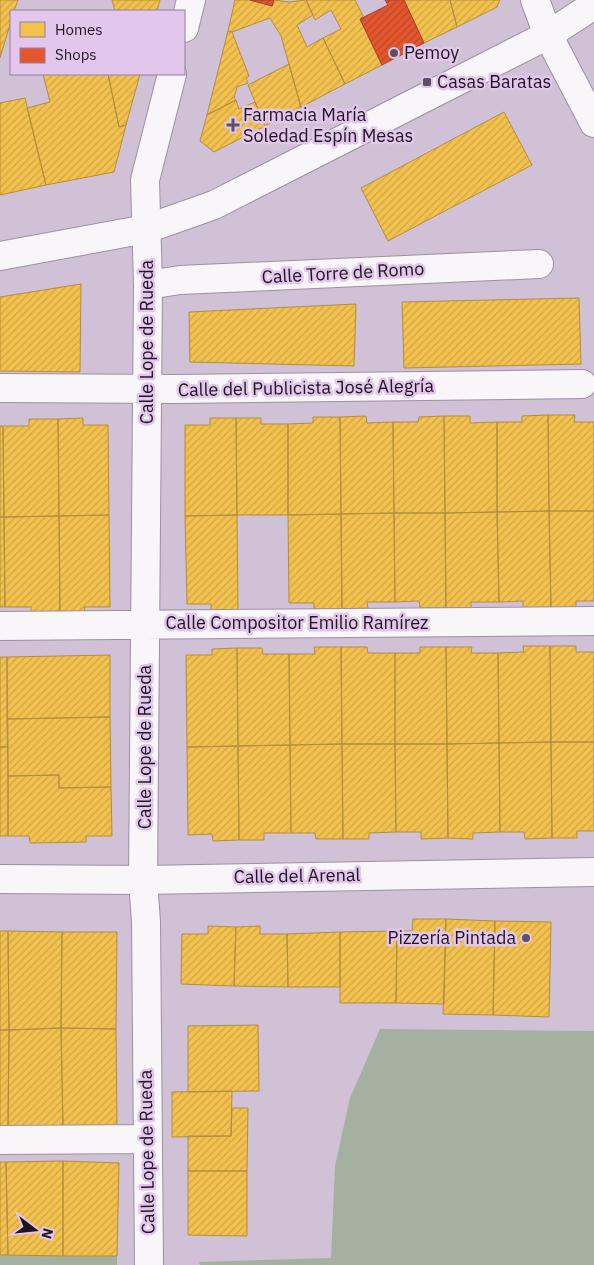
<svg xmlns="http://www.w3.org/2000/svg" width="594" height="1265" font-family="'IBM Plex Sans',sans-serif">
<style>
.park{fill:#a4b0a0}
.homes{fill:url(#homes-hatch);stroke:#b38d41}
.shops{fill:url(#shops-hatch);stroke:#a9432a}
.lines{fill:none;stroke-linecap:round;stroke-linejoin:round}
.street-casing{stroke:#9c91a1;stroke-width:30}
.secondary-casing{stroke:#9c91a1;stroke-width:30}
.street{stroke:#f8f6f9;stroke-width:28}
.secondary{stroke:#f8f6f9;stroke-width:28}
.poi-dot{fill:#5d5161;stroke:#e2c6eb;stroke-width:2}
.labels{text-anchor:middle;stroke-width:5;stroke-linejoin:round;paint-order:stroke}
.poi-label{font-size:18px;fill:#1f1522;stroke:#e2c6eb;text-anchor:start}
.street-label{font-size:18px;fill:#1f1522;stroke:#e2c6eb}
</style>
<defs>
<pattern id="homes-hatch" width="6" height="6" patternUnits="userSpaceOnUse" patternTransform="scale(1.25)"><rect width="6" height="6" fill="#f2c14e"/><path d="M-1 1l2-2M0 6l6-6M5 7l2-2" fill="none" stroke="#cfa544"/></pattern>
<pattern id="shops-hatch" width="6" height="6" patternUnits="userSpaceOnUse" patternTransform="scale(1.25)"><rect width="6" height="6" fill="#e4572e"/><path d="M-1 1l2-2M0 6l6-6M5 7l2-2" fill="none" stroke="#b84727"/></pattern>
</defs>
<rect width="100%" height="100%" fill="#d0c1d6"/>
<path class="park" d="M380 1029 594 1031V1265H200L199 1262 331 1258 335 1166 350 1098Z
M0 1255 117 1256V1265H0Z"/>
<path class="homes" d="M0 0H18L14 11H11V21L0 58Z
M112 0H160L157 11H115Z
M235 0H250L272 6 274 0 289 2 306 0 313 15 297 25 307 47 323 38 345 84 301 107 281 36 270 18 232 32 228 31Z
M306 0H355L363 16 360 19 382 65 345 84 323 38 341 29 331 10 315 20Z
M404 0H450L457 27 424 43Z
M450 0H500L497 7 457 27Z
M228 31 232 32 249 76 246 79 248 83 237 87 234 98 236 100 207 115Z
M289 64 301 107 265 126 248 85Z
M43 74H108L119 127 126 125 114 172 46 185 27 108 50 102Z
M108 74H140L126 125 119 127Z
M25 98 46 185 0 195V103Z
M236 100 239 109 255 102 265 126 214 152 200 141 207 115Z
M504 112 532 165 388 241 361 188Z
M81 284 80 372 0 371V297Z
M579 298 581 364 404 368 402 302Z
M356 304 354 366 190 362 189 312Z
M548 415H575L574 422H594V511H549Z
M548 415 549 511 497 512V422H522V416Z
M366 416 367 423 393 422 394 513 341 514 340 417Z
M444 416H470V423L497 422V512L445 513Z
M444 416 445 513H394L393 422H418L419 417Z
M313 417H340L341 514 288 515V424L313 423Z
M83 418V425H108L109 515 59 516 58 419Z
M210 418H236L237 515 185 516V425H210Z
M236 418H261V424H288V515H237Z
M29 419H58L59 516 4 517 3 426H29Z
M0 426H3L4 517H0Z
M549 511H594V601H576V607L551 608Z
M549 511 551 608H523V601L499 602 497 512Z
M497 512 499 602H471V608H446L445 513Z
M394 513H445L446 608H420L419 601 395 602Z
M394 513 395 602H367L368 608 342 609 341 514Z
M341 514 342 609H314V603H289L288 515Z
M109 515 110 607H84L85 613 60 614 59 516Z
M237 515 238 610H211V604H187L185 516Z
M59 516 60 614H31V607H5L4 517Z
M0 517H4L5 607H0Z
M523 646H550L551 742 499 743 498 653 524 652Z
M550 646H576V652H594V742H551Z
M314 647H341L342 744 290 745 289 654H315Z
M341 647H367L368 653H395V744H342Z
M420 647H446L447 744H395V653H420Z
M446 647H472L471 653H498L499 743 447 744Z
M237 648 238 746 187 747 186 655H212V649Z
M237 648H262L263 654H289L290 745 238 746Z
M110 655V717L7 719V657Z
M0 657H7L8 747H0Z
M110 717 111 787 59 788V775L8 776 7 719Z
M551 742H594V831H577V838H552Z
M551 742 552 838 525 839 524 832H500L499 743Z
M499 743 500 832 473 833V839L448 838 447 744Z
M342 744H395L396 832 369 833V839H343Z
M342 744 343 839H316L315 833H291L290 745Z
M395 744H447L448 838 421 839V832H396Z
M290 745 291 833H264V840H239L238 746Z
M238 746 239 840 213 841 212 834 188 835 187 747Z
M0 747H8V836H0Z
M59 775V788L111 787 112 836H86V842L30 843 29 836H8V776Z
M413 919H446L444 1004 396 1003 397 931H412Z
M446 919 495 921 493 1015 443 1014Z
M495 921 551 922 549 1017 493 1015Z
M208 926 236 927 234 986 181 984 182 934H208Z
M260 926V934H287L288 987 234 986 236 927Z
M0 931H8L9 1030H0Z
M8 931 62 932 61 1028 9 1030Z
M397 931 396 1003H340V932Z
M62 932H117L116 1029 61 1028Z
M340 932V987H288L287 934Z
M258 1025 259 1091 188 1092V1026Z
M61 1028 63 1128H8L9 1030Z
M61 1028 116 1029 117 1126 63 1128Z
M0 1030H9L8 1128 0 1127Z
M232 1091 231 1136 172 1137V1092Z
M232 1108H248L247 1171H188V1136H231Z
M63 1161V1256L8 1255 6 1162Z
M63 1161 119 1163 117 1256H63Z
M0 1162H6L8 1255H0Z
M188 1171H247V1236L188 1235Z"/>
<path class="shops" d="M250 0H274L272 6Z
M385 0H404L424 43 382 65 360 19 388 5Z"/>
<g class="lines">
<g class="street-casing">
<path id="street" d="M535 0 548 35 594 123
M184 28 191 0
M148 285 180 280 539 264
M0 388 177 389 582 384
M0 626 594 621
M0 879 143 880 594 872
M0 1140 146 1139
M149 1265 146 922 143 880 148 285 145 180 172 74"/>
</g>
<g class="secondary-casing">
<path id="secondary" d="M0 256 146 229 214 205 548 35 594 5"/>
</g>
<use href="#street" class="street"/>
<use href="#secondary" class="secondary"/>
</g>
<g class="poi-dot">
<circle cx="394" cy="53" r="5"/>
<rect x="422" y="77" width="10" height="10" rx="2.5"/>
<path d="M230.5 117.5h5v5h5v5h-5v5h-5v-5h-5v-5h5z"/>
<circle cx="526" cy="938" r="5"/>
</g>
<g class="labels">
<g class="poi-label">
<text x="404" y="59">Pemoy</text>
<text x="437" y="88">Casas Baratas</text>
<text x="243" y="121">Farmacia María<tspan x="243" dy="21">Soledad Espín Mesas</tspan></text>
<text x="516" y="944" text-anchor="end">Pizzería Pintada</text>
</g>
<g class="street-label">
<text transform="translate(343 273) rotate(-3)" y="6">Calle Torre de Romo</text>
<text transform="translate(147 342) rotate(-90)" y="6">Calle Lope de Rueda</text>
<text transform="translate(306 388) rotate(-1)" y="6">Calle del Publicista José Alegría</text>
<text x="297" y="629">Calle Compositor Emilio Ramírez</text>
<text transform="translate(145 747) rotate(-90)" y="6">Calle Lope de Rueda</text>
<text transform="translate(297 876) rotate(-1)" y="6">Calle del Arenal</text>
<text transform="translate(147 1152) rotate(-91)" y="6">Calle Lope de Rueda</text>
</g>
</g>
<rect x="10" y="10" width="175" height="65" fill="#e2c6eb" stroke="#947f9b"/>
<rect x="20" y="22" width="25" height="15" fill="#f2c14e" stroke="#947f9b"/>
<text x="55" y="35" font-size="15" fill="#1f1522">Homes</text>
<rect x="20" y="48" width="25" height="15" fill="#e4572e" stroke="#947f9b"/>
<text x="55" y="60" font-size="15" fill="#1f1522">Shops</text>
<g transform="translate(35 1230) rotate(106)" stroke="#e2c6eb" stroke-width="4" paint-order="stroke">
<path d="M0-4L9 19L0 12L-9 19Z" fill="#1f1522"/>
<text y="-8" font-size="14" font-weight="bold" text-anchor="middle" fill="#1f1522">N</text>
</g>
</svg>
